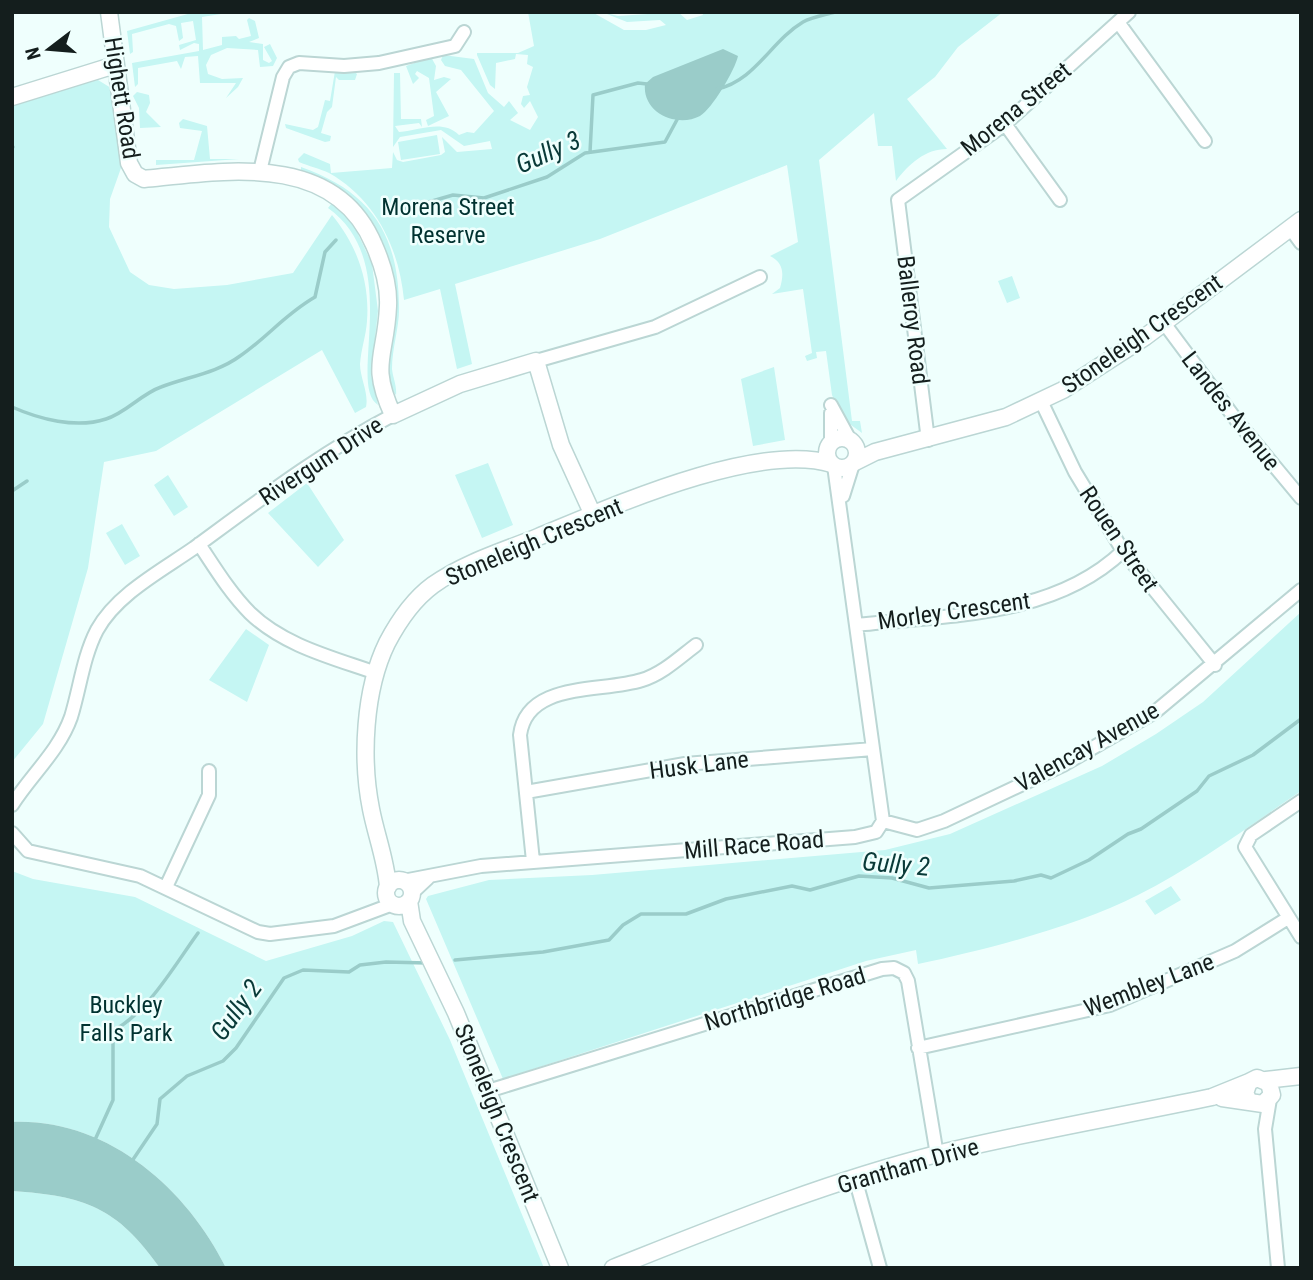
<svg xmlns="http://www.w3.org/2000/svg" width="1313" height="1280" font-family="'Roboto Condensed',sans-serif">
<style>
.green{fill:#c5f6f3}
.water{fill:#9accc9}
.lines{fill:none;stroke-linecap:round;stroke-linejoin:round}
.stream{stroke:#9accc9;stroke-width:3.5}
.street-casing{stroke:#bbd6d4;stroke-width:16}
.secondary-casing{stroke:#bbd6d4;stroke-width:19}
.street{stroke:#fff;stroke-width:12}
.secondary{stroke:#fff;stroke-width:16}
.labels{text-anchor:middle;stroke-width:5;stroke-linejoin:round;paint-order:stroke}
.street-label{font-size:24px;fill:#141e1d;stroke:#effffd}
.park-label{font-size:24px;fill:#003230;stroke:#effffd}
.water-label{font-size:26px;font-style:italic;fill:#093a38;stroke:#effffd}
</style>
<rect width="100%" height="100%" fill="#effffd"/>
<path class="green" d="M195 12 221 14 202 17 203 50 222 45V37L236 36 239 39 251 36 247 20 249 18 255 21 259 38 249 42 263 44V60L269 63 272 61 264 47 270 44 277 58 273 66 260 67 258 50 227 48 211 55 206 65 208 74 222 79 243 78 238 87 226 98 236 83H200L198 56 185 57 181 69 177 61 138 68V84L135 87 132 63 199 51V44L194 43 180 50 179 45 196 40 193 21 181 23 183 38 179 41 176 26 169 24 132 34 133 52 130 54 127 31Z
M528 12H592L624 30H646L666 25 660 20 627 22 602 12 618 16 678 12 687 20 703 15 702 12H1003L958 47 935 77 907 99 947 149C925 149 909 164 896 181L892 146H878L874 113 819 160 852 421H860L862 433 851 425 846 427 832 395 826 351 816 352 817 358 807 361 805 356 812 353 803 289 772 294 780 288C784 274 784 263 770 256L798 242 787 165 600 239 455 284 472 364 457 369 440 289 404 300C399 247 375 199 329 173 321 169 308 166 299 162L298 159 304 153 330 164 331 173 392 168 393 152 397 160 403 162 441 155 445 152 442 137 457 152 492 149 490 141 464 146 441 130 400 137 393 147 394 73H400L401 119H421L422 127 419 123 395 126 399 132C421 130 443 119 459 135L467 132 474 133 494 111 461 70 445 66 441 60 443 55 474 59 488 93 504 107 509 101 518 113 510 120 530 130 538 117 530 101 524 108 521 104 523 96 530 95 527 87 533 67 527 64 528 55 516 54 515 59 496 63 495 89 490 85 477 55V53H518L534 46Z
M431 57 436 66 434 80 444 77 451 79 436 92 449 116 428 126 426 120 434 116 429 78 417 71 415 74 419 78 413 84 406 66Z
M335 71H354L357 74 355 80H339L336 77 332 107 327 112 321 133 331 136 330 141 325 142 286 128 285 124 313 130 318 127 325 100 330 101Z
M98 80 111 88 121 168 110 199 109 227 130 272 149 285 174 289 227 285 293 273 332 215C357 245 370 282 367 321 366 336 361 349 360 364 360 378 369 393 366 407L355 413 322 350 156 451 104 462 88 568 43 724 12 762V102Z
M137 92 149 95 150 103 146 112 161 127 140 128 139 108 133 96Z
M183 119 207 126 210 159H239L156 165V160H194L202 131 180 128 179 123Z
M437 135 440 154 401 160 398 142Z
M301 167C369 191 398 232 399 305 400 326 392 347 392 369 393 378 397 386 396 395 382 379 390 357 392 338 404 264 375 194 301 170Z
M332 203 352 221 372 264 378 311 371 375 378 405C346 385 405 263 328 208Z
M1012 276 1020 298 1007 303 998 281Z
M774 367 785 440 753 446 741 379Z
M488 463 513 525 482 538 455 475Z
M168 475 188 507 174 516 154 485Z
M307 483 344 540 318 567 268 513Z
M122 524 140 556 125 565 106 533Z
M1301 612V791C1248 827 1195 866 1138 895 1077 926 986 950 918 964L916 950 866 961 503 1079 426 899 428 896 489 880 592 875 885 850 950 834 1102 766 1156 734 1203 702Z
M246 629 269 645 247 702 209 680Z
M12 871 33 879 135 897 266 961 352 936 384 921 393 922 450 1040 544 1268H226C186 1187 106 1118 12 1122Z
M1171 886 1181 900 1155 915 1145 901Z
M12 1191C85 1196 117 1207 160 1268H12Z"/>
<path class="water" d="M723 49 738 56C735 70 712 109 700 116 677 128 642 113 645 84L653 77Z
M12 1122C106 1118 186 1187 226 1268H160C117 1207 85 1196 12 1191Z"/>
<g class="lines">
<path class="stream" d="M717 89C755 81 771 41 803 22 812 17 825 15 835 12
M12 147H13
M590 152 593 95 638 83 647 84
M394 212 453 195 484 198 547 177 585 153 665 142 679 116
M12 407C39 419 76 429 106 419 126 413 141 394 161 387 187 377 217 373 240 356 269 336 284 315 315 297L325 252 336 240
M12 491 27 481
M455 960 543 952 609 940 623 925 641 914H686L726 899 792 886 810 890 859 876 892 878 929 888 1014 881 1041 875 1051 878 1089 860 1128 834 1141 829 1197 791 1209 776 1253 755 1301 719
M94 1142 113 1100V1031C149 1011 174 966 198 933
M132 1161 157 1124 160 1099 187 1076 223 1061 236 1048 284 978 303 970 349 972 360 965 386 962 427 963"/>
<g class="street-casing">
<path id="street" d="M1118 22 1205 141
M455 46 464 32
M1005 124 1060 200
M260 171 283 77 289 67 299 63 344 66 379 63 455 46
M1290 228 1301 243
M1164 323 1237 421 1301 498
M536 361 655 327 760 277
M1041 401 1075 472 1123 551 1215 665
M831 405 850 440
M928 440 898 200 1005 124 1129 12
M831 443V413
M843 496 853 464
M199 544C215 568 230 593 250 613 284 646 334 658 376 673
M856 625C946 615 1053 618 1123 551
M526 792 685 764 873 749
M1301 801 1251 835 1245 847 1301 937
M12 805C31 775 59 751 71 717 80 688 83 657 97 630 117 594 161 571 194 548 258 501 322 452 393 415
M883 821 917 830 944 821 1063 765 1155 712 1301 590
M12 833 28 851 140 876 258 932 270 934 334 926 393 904
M533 861 520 735C527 681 601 693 642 680 662 674 679 658 696 645
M403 881 481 866 855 837 876 832 883 821 834 466
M166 887 209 795V771
M412 893 428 878
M918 1048 1110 1005 1235 951 1288 918
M488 1091 882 969 894 968 904 973 908 981 937 1155
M1270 1099 1265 1129 1278 1268
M855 1178 880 1268"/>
</g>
<g class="secondary-casing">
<path id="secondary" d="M109 12 129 163 135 174 144 179C224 171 335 151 374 245 382 263 389 286 388 306 386 357 369 363 393 415L460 384 536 361 561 445 593 515
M12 97 115 65
M827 453a15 15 0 1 1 30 0a15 15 0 1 1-30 0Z
M855 462 875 452 1006 417 1063 390 1145 337 1301 220
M386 893a13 13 0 1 1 26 0a13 13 0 1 1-26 0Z
M388 887C386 860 376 835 371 809 361 759 364 690 387 643 398 622 414 599 433 585 464 563 503 551 538 537 611 507 757 441 832 464
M409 901 412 921 456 1013 560 1268
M1266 1080 1301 1076
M1222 1098 1263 1104 1272 1095 1269 1083 1257 1078 1249 1082 1245 1093 1249 1101
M613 1268C719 1226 826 1182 937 1154 1028 1132 1121 1116 1212 1097L1249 1082"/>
</g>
<use href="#street" class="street"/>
<use href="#secondary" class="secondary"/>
</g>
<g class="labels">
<g class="street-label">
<text transform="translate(122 98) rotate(81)" y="8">Highett Road</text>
<text transform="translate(1016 109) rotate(-39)" y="8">Morena Street</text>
<text transform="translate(913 320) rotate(83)" y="8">Balleroy Road</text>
<text transform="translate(1142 334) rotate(-35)" y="8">Stoneleigh Crescent</text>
<text transform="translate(1231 411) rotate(52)" y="8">Landes Avenue</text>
<text transform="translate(321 461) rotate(-33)" y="8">Rivergum Drive</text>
<text transform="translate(1119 539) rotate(56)" y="8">Rouen Street</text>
<text transform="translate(534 542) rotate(-23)" y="8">Stoneleigh Crescent</text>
<text transform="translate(954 611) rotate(-8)" y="8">Morley Crescent</text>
<text transform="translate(1087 747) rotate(-29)" y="8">Valencay Avenue</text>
<text transform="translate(699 765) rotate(-7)" y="8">Husk Lane</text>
<text transform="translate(754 845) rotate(-5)" y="8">Mill Race Road</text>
<text transform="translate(1149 985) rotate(-21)" y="8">Wembley Lane</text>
<text transform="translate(785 999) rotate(-17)" y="8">Northbridge Road</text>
<text transform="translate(497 1113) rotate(68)" y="8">Stoneleigh Crescent</text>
<text transform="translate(908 1166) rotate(-16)" y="8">Grantham Drive</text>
</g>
<g class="park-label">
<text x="448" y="215">Morena Street<tspan x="448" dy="28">Reserve</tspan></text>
<text x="126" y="1013">Buckley<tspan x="126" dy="28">Falls Park</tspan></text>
</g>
<g class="water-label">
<text transform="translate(548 152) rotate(-24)" y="9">Gully 3</text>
<text transform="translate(896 864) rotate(5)" y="9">Gully 2</text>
<text transform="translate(236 1010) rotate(-54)" y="9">Gully 2</text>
</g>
</g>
<rect width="1313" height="1280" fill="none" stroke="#141e1d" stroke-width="28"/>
<g transform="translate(49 49) rotate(254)" stroke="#effffd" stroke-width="5" paint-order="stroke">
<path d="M0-5L12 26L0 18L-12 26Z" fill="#141e1d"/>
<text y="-10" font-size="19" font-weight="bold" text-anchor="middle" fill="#141e1d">N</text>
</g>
</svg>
